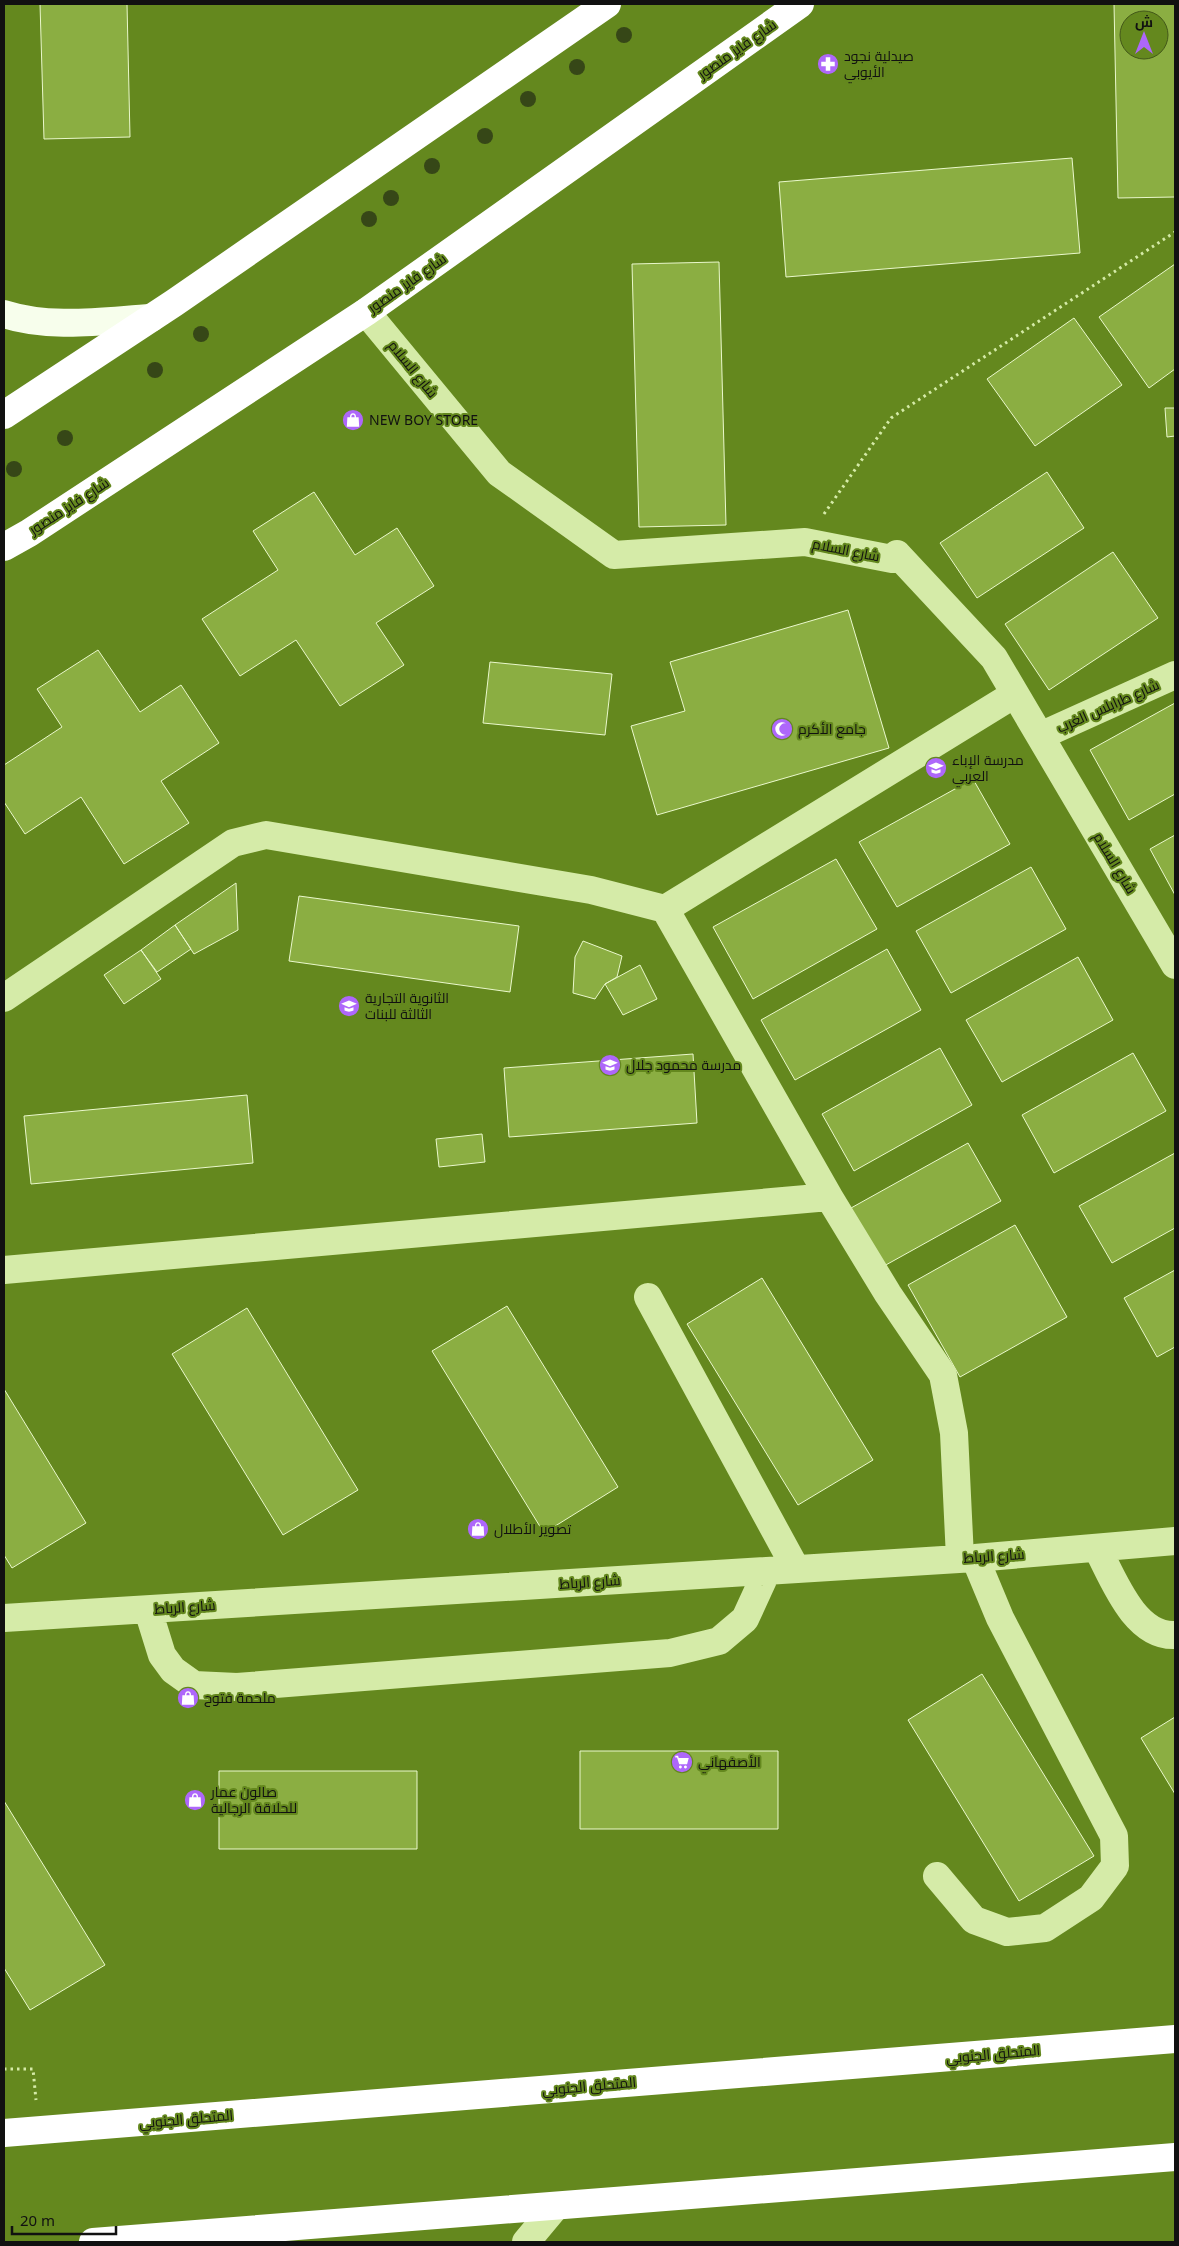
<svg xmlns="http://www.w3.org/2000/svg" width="1179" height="2246" font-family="'Noto Sans',Cairo,sans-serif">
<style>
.building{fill:#8bae42;stroke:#eaf8cc;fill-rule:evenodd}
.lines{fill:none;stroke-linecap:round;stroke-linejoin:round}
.path{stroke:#d5eba8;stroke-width:3;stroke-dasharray:2.5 4;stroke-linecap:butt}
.minor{stroke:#d5eba8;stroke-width:28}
.major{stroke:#f7feec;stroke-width:28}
.highway{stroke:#fff;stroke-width:28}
.tree{fill:#364717}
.labels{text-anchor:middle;stroke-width:4;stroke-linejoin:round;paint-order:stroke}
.street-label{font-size:14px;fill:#111;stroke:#64881e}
.poi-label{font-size:14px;fill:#111;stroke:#64881e;text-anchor:start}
</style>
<rect width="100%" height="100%" fill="#64881e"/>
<path class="building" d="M40 4H127L130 137 44 139Z
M1114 4H1175V197L1118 198ZM1129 20H1159V50H1129Z
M1072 158 1080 253 786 277 779 182Z
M719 262 726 525 639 527 632 264Z
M1175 264V369L1149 388 1099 317Z
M1074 318 1122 385 1035 446 987 379Z
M1165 408H1175V436L1167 437Z
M1047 472 1084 528 977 598 940 543Z
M314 492 355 555 397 528 434 586 376 623 404 665 340 706 296 640 240 676 202 619 278 570 253 531Z
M1113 552 1158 618 1049 690 1005 624Z
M848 610 889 748 657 815 631 726 685 711 670 662Z
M98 650 140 712 181 685 219 743 161 781 189 823 124 864 81 797 25 834 4 802V765L62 727 37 689Z
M490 662 612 674 605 735 483 723Z
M1175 703V794L1129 820 1090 750Z
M973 779 1010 844 897 907 859 842Z
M1175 835V895L1150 849Z
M836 859 877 929 753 999 713 927Z
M1031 867 1066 929 951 993 916 931Z
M236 883 238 930 194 954 175 925Z
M299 896 519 926 510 992 289 961Z
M175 925 191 949 157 972 141 950Z
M583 941 622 956 617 977 605 984 595 999 573 993 575 957Z
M887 949 921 1010 795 1080 761 1020Z
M141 950 161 979 124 1004 104 975Z
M1078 957 1113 1020 1002 1082 966 1020Z
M640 965 657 999 623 1015 605 984Z
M940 1048 972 1105 854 1171 822 1114Z
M1133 1053 1166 1111 1054 1173 1022 1115Z
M693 1054 697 1123 509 1137 504 1068Z
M247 1095 253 1163 31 1184 24 1116Z
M482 1134 485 1162 439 1167 436 1139Z
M968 1143 1001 1201 884 1266 851 1208Z
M1175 1153V1228L1112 1263 1079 1206Z
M1015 1225 1067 1317 960 1377 908 1285Z
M1175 1270V1347L1157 1357 1124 1298Z
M762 1278 873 1460 798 1505 687 1324Z
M507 1306 618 1487 544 1533 432 1351Z
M247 1308 358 1490 283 1535 172 1354Z
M4 1389 86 1523 12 1568 4 1555Z
M982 1674 1094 1856 1019 1901 908 1720Z
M1175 1717V1794L1141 1738Z
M580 1751H778V1829H580Z
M219 1771H417V1849H219Z
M4 1801 105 1965 30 2010 4 1968Z"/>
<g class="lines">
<path class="path" d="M824 514 891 418 1175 232
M4 2069H33L36 2100"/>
<path class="minor" d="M366 312 499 473 614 555 805 542 892 559 897 554 994 658 1175 965
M1040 736 1175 675
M4 998 233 843 266 835 591 890 665 909 1015 694
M829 1197 888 1294 943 1375 954 1433 960 1558
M4 1270 829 1197 665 909
M648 1297 796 1569
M1097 1548C1113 1578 1134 1637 1175 1635
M148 1610 162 1655 173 1670 194 1685 237 1687 670 1653 719 1641 745 1619 767 1571
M4 1618 975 1558 1175 1541
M937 1876 974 1920 1007 1932 1045 1928 1091 1898 1115 1866 1114 1836 1000 1618 975 1558
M526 2242 556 2206"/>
<path class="major" d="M4 314C51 329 102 321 151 318"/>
<path class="highway" d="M4 415 174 303 607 4
M4 547 29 533 366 312 800 4
M4 2133 1175 2039
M93 2242 1175 2157"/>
</g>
<g class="tree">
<circle cx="624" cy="35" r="8"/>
<circle cx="577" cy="67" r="8"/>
<circle cx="528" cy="99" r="8"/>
<circle cx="485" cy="136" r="8"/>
<circle cx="432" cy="166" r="8"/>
<circle cx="391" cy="198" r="8"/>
<circle cx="369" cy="219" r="8"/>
<circle cx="201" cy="334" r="8"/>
<circle cx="155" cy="370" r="8"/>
<circle cx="65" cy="438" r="8"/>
<circle cx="14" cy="469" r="8"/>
</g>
<defs>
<g id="pharmacy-disc" transform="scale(1.125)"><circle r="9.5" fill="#ae67fa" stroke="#64881e"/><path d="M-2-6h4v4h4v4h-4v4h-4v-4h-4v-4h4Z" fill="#fff"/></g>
<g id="shop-disc" transform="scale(1.125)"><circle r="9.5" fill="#ae67fa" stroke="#64881e"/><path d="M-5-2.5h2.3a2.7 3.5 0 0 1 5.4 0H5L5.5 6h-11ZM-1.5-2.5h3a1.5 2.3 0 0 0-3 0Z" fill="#fff"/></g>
<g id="mosque-disc" transform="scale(1.125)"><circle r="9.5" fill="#ae67fa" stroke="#64881e"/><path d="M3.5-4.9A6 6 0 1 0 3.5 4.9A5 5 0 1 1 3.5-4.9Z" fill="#fff"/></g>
<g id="school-disc" transform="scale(1.125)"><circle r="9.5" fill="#ae67fa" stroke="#64881e"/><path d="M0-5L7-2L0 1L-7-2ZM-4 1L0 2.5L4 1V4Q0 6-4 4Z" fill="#fff"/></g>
<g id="supermarket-disc" transform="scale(1.125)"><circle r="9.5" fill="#ae67fa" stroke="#64881e"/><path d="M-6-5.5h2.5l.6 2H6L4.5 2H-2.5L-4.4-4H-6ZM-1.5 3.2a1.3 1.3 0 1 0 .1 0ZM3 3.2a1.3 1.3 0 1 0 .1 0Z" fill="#fff"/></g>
</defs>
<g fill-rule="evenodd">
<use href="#pharmacy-disc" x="828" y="64"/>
<use href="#shop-disc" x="353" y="420"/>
<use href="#mosque-disc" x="782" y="729"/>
<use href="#school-disc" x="936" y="768"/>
<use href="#school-disc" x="349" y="1006"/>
<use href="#school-disc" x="610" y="1065"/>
<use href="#shop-disc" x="478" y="1529"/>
<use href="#shop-disc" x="188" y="1698"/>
<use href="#supermarket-disc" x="682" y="1762"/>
<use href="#shop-disc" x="195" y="1800"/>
</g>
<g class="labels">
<g class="street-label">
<text transform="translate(737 49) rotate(-35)" y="5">شارع فايز منصور</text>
<text transform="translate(407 283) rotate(-35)" y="5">شارع فايز منصور</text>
<text transform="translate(413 369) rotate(51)" y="5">شارع السلام</text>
<text transform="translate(69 506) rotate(-33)" y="5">شارع فايز منصور</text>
<text transform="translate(846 550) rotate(11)" y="5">شارع السلام</text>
<text transform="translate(1108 706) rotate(-24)" y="5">شارع طرابلس الغرب</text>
<text transform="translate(1115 863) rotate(59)" y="5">شارع السلام</text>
<text transform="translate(994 1556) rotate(-4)" y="5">شارع الرباط</text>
<text transform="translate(590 1582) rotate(-4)" y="5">شارع الرباط</text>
<text transform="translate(185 1607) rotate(-4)" y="5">شارع الرباط</text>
<text transform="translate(993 2054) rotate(-5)" y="5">المتحلق الجنوبي</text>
<text transform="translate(589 2086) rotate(-5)" y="5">المتحلق الجنوبي</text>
<text transform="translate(186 2119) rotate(-5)" y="5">المتحلق الجنوبي</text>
</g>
<g class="poi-label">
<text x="844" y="61">صيدلية نجود<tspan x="844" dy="16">الأيوبي</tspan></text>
<text x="369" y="425">NEW BOY STORE</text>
<text x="798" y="734">جامع الأكرم</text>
<text x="952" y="765">مدرسة الإباء<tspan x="952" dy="16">العربي</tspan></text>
<text x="365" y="1003">الثانوية التجارية<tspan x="365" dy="16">الثالثة للبنات</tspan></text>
<text x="626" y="1070">مدرسة محمود جلال</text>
<text x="494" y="1534">تصوير الأطلال</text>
<text x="204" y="1703">ملحمة فتوح</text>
<text x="698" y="1767">الأصفهاني</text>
<text x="211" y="1797">صالون عمار<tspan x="211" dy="16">للحلاقة الرجالية</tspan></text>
</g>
</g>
<rect width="1179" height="2246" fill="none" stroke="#111111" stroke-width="10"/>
<g transform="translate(1144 35)"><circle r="24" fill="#64881e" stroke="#435819"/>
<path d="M0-4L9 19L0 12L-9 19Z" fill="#ae67fa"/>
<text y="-8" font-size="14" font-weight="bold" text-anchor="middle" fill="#111111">ش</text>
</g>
<path d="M12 2226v8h104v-8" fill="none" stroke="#111111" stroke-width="2.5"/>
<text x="20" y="2226" font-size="15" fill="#111111" stroke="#64881e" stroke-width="4" paint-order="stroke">20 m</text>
</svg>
